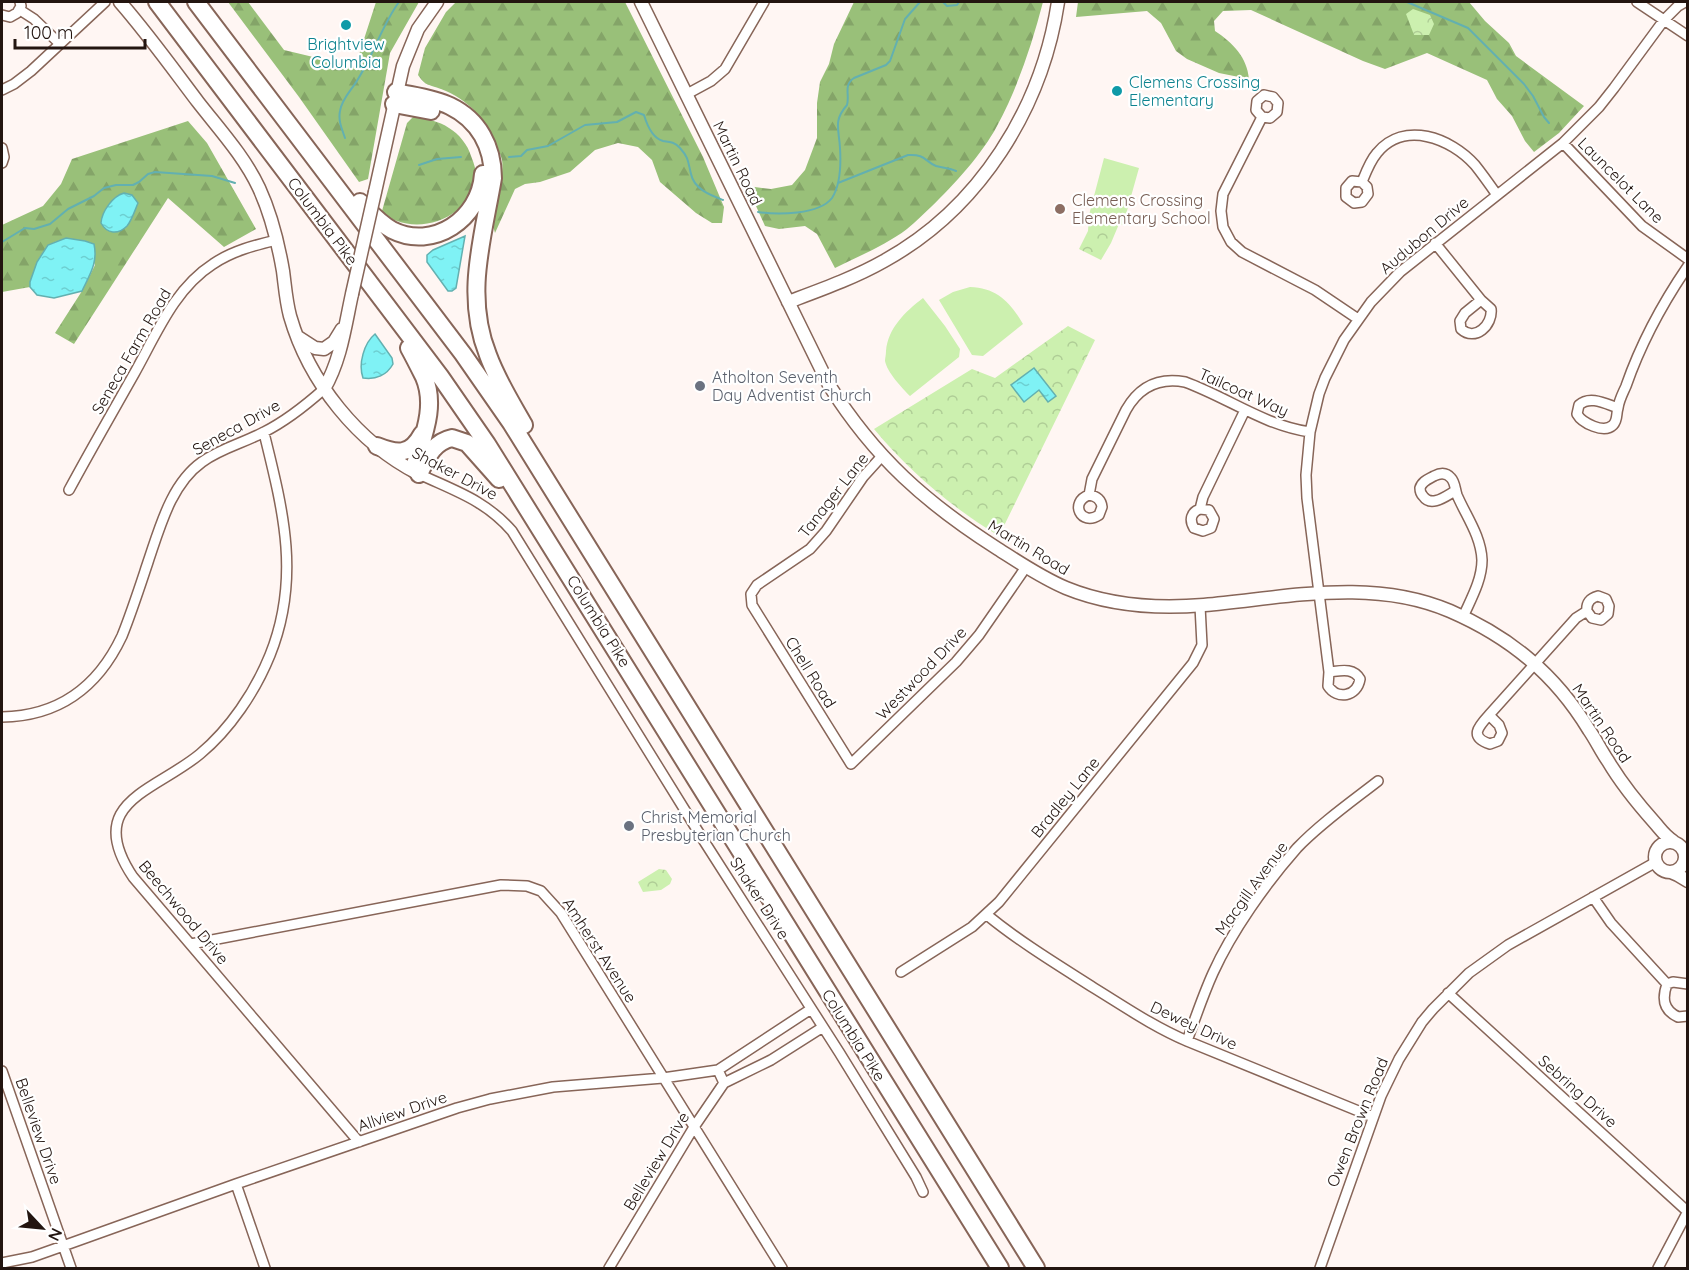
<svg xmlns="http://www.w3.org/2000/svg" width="1689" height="1270" font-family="Quicksand,sans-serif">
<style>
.grass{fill:#ccf0af}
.forest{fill:url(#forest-firs)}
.park{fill:url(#park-crowns)}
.water{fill:url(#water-ripples);stroke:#63b0b0;stroke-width:1.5}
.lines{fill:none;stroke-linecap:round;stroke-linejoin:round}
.stream{stroke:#63b0b0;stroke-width:2}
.minor-casing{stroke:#876558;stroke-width:12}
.tertiary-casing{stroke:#876558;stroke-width:15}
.motorway-casing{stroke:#876558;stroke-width:20}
.minor{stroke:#fff;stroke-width:9}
.tertiary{stroke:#fff;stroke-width:12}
.motorway{stroke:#fff;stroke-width:16}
.tertiary-bridge-casing{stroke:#876558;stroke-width:15;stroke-linecap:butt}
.tertiary-bridge{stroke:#fff;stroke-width:12}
.culture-dot{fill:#0f9aa8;stroke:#fff;stroke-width:2}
.education-dot{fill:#8d6e63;stroke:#fff;stroke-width:2}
.worship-dot{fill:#6b7280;stroke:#fff;stroke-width:2}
.labels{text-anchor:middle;stroke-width:4.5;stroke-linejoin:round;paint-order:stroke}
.culture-label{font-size:16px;fill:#0d838f;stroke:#fff}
.street-label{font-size:16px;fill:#231510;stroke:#fff}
.education-label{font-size:16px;fill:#785e54;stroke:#fff;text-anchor:start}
.worship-label{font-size:16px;fill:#5b616d;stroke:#fff;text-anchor:start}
</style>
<defs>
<pattern id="forest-firs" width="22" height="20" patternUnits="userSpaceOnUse" patternTransform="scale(1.5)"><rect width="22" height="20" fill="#99c079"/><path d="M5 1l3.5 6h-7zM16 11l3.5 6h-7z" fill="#84a468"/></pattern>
<pattern id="park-crowns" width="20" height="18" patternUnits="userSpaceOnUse" patternTransform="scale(1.5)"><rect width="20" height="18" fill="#ccf0af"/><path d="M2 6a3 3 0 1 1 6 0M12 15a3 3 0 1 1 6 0" fill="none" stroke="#afcd96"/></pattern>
<pattern id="water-ripples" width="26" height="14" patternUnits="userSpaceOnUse" patternTransform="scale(1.5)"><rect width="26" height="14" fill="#7ff2f5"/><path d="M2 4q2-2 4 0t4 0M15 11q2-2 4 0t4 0" fill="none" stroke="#6dcfd1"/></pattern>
</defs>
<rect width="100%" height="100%" fill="#fff6f3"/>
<path class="grass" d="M1104 158 1139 168 1123 225 1089 215Z
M970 287C997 288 1010 302 1023 324L983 356 972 355 939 300 953 292Z
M923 298 945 326 960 349 959 357 910 396C902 388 887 372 885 361 885 358 886 355 886 351 888 328 905 312 923 298Z"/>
<path class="forest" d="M228 2H248L284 50 355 67 376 2H419L390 53 368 179 359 182 299 97Z
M456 2H625L703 157 724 207 722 223H712L696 213 660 182 652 160 638 147 618 143 595 150 570 172 540 182 525 184 515 189 495 233C494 229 492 224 492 220 492 200 505 181 502 160 501 156 499 151 497 147 487 120 468 99 441 89 429 84 426 87 418 75L425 48 446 12Z
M854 2H1043C1032 44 1018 87 997 126 983 153 953 186 931 207 923 214 916 222 907 229 886 245 859 256 835 268L817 234 805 226 779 229 765 226 747 186 771 189 792 185 805 170 817 138V103L820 82 829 64 834 44Z
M1078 2H1469L1485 21 1509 43 1516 56 1584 106 1559 133 1534 152 1525 141 1512 116 1497 99 1487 80 1427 53 1385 69 1363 61 1251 10 1223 11 1214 21 1215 31C1233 43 1247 57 1249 79L1219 73 1187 59 1176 51 1161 23 1147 11 1076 17Z
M414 116C426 119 439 121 449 128 459 134 468 145 471 156 473 161 476 169 476 174 474 213 429 233 397 221 390 218 386 217 382 211L407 123Z
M188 121 207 143 256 229 224 247 168 198 74 344 55 333 82 291 95 265 85 241C56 235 42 244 34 273 33 278 30 281 30 287L2 292V225L43 206 61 184 72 159Z"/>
<path class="park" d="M1413 9 1430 15 1434 24 1429 35H1414L1406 14Z
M1089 215 1119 224 1111 243 1101 260 1079 249 1088 231Z
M1068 326 1095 340 999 536C951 507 910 472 874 429L972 369 995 378Z
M659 869 666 870 672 879 670 884 661 890 643 892 638 882Z"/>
<path class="water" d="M124 193 132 195 138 203C135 210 132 220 127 226 118 235 107 234 101 223 102 211 113 196 124 193Z
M465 236 456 288 452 291H448L427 262V255L433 250Z
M66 238 85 241 94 244C98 263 90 274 82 291L54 298 37 295 30 287V282L37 262 48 245Z
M375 334 392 358 393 364C387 375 376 380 363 378 358 364 364 343 375 334Z
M1034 368 1056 396 1048 402 1039 390 1024 402 1011 385Z"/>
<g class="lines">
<path class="stream" d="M943 2 947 6 957 5 959 2
M1407 2 1468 28 1524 84 1533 96 1544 117 1549 123
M345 138C342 129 338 121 340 111 342 98 352 90 358 79 374 54 382 25 399 2
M509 157 521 156 527 150 548 146 585 125 617 122 636 112 644 115C647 125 652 138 663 141 671 142 674 142 680 148 689 158 688 162 691 174 694 189 710 195 723 200
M419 165 437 159 461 157
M838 183 908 155C926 154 924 161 936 166 943 168 950 168 956 171
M758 212C777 215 819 215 832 198 841 184 841 164 840 148 839 129 833 121 847 105 850 95 843 85 854 78L886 65 890 61 905 19 920 2
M2 242 25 228 34 229 50 224 68 209 94 196 104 188 116 185H133L139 182 148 174 155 172 212 176 235 183"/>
<g class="minor-casing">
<path id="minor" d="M1637 2 1688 36
M20 10 34 19 60 44
M2 15 10 17 17 13 21 6 20 2
M2 90 14 84 31 71 105 2
M687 94 711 81 725 69 764 2
M1262 117 1256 110 1257 101 1264 95 1273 97 1278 103 1277 112 1270 118 1262 117 1223 194 1221 211 1223 227 1231 242 1242 252 1315 290 1358 319
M1563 143 1642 226 1688 259
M2 148 4 157 2 163
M1362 182 1367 187 1368 194 1362 202 1354 203 1346 197V188L1352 181 1362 182C1366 172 1370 161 1377 153 1404 120 1451 138 1475 165 1483 175 1490 185 1497 195
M1435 243 1481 300 1491 309C1493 325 1475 342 1461 329L1460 321 1465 313 1481 300
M1618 408C1606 404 1590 395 1579 405L1577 414C1582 423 1604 434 1613 425 1618 420 1616 414 1618 408 1619 400 1623 393 1626 386 1641 343 1662 304 1688 266
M264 433C283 510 301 578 270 655 255 692 230 729 200 754 154 792 83 802 133 877L359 1142
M882 456 863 477 826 531 810 549 757 585 751 594 752 605 851 764 956 662 979 635 1026 567
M419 474C455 491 485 500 512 531L704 841 839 1052 916 1177 923 1192
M69 490C90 451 112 413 134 374 156 335 174 289 213 264 232 251 255 245 277 240
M1455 491C1446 496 1431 508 1423 496 1421 494 1420 491 1420 488 1422 481 1429 479 1434 476 1440 473 1446 472 1451 478 1455 482 1455 489 1457 495 1466 516 1481 536 1482 560 1482 580 1471 599 1463 617
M1089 495C1096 496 1101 499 1102 507L1099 515C1081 527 1069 502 1089 495L1092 479 1126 410C1139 387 1158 377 1185 382 1229 398 1263 425 1310 432
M1200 509 1209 510 1214 519 1211 528 1203 531 1194 528C1189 520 1191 512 1200 509L1203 497 1245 410
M1329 672C1340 671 1353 667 1360 679 1357 697 1337 700 1328 686L1329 672 1307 498 1306 475 1310 432 1319 394 1325 378 1344 340 1371 302 1400 272 1563 143 1599 107 1614 88 1664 20 1678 6 1685 2
M1489 715C1478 727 1469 737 1490 744L1498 741 1502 733 1499 725 1489 715 1576 618 1587 611 1592 618 1601 620 1608 614 1609 606 1606 599 1598 596C1590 598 1586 603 1587 611
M2 717C59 716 98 687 122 636 132 611 140 586 148 562 160 527 171 484 202 462 221 448 244 443 264 432 286 421 306 405 324 389
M1593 897 1611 923 1667 984
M987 915C1020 942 1058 965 1094 988 1125 1007 1154 1027 1187 1041L1373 1117
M191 944 501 885 527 886 541 891 561 913 782 1268
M901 972 972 927 999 902 1193 663 1202 645 1200 606
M1667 984C1662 998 1663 1010 1678 1017L1688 1016
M1667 984 1673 982 1688 984
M1448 993 1688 1212
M1187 1041C1195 1019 1203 995 1213 973 1232 931 1266 883 1297 848 1321 823 1351 802 1378 781
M2 1071 71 1268
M724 1083 771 1060 823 1027
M236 1184 265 1268
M2 1263 32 1257 63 1246 236 1184 457 1108 490 1099 553 1087 663 1078 718 1070 811 1009
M609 1268 694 1127 724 1083 718 1070
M1320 1268 1381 1096 1399 1059 1422 1022 1433 1009 1469 973 1508 945 1656 862
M1658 1268 1688 1211"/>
</g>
<g class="tertiary-casing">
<path id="tertiary" d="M120 2C148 34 173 69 198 102 219 129 244 156 259 188 271 214 278 242 283 271 285 286 286 301 290 316 309 382 358 443 419 474
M641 2 829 385C875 458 926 503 998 549 1020 563 1042 578 1066 588 1110 606 1157 609 1204 605 1285 598 1371 577 1450 611 1510 637 1555 674 1589 730 1596 740 1601 751 1608 761 1621 783 1638 804 1655 823 1661 830 1665 836 1673 841
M375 192 403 66 418 29 437 2
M788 302C820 290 854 278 884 261 980 208 1042 108 1058 2
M298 337 315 348 324 349 334 342 342 329
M324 389C341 360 345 326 352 294
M1655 857a15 15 0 1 1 30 0a15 15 0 1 1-30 0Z
M1671 872 1678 875 1688 881"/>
</g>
<g class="motorway-casing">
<path id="motorway" d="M157 2 440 376 487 444 1000 1268
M196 2 463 354 511 423 1036 1268
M396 92C414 96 434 98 450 106 479 120 493 147 493 178 483 238 464 295 488 355 497 380 511 402 524 425
M394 104 431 111
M360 202C370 212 379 223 392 230 433 251 480 219 483 174
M409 348C414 357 419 367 424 377 437 407 422 439 414 468
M377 446C397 454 410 456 422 434
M419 474C427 458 433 442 452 438L467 443 499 479"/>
</g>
<use href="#minor" class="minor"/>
<use href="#tertiary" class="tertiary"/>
<use href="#motorway" class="motorway"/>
<g class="tertiary-bridge-casing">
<path id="tertiary-bridge" d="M352 294 375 192"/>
</g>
<use href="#tertiary-bridge" class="tertiary-bridge"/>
</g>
<g class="culture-dot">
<circle cx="346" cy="25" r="6"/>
<circle cx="1117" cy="91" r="6"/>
</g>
<circle class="education-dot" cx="1060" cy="209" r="6"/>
<g class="worship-dot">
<circle cx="700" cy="386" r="6"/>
<circle cx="629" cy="826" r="6"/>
</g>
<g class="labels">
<g class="culture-label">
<text x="346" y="50">Brightview<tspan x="346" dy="18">Columbia</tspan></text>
<text x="1129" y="88" text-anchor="start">Clemens Crossing<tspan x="1129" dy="18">Elementary</tspan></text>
</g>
<g class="street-label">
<text transform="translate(738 163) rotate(64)" y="6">Martin Road</text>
<text transform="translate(1621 180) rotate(45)" y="6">Launcelot Lane</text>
<text transform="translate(323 221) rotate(53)" y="6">Columbia Pike</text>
<text transform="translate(1424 235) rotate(-40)" y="6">Audubon Drive</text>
<text transform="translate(131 351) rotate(-60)" y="6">Seneca Farm Road</text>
<text transform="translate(1244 392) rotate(24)" y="6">Tailcoat Way</text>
<text transform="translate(236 427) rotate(-29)" y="6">Seneca Drive</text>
<text transform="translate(455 473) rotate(28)" y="6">Shaker Drive</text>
<text transform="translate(833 495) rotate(-52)" y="6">Tanager Lane</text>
<text transform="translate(1029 547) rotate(31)" y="6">Martin Road</text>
<text transform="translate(599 621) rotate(58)" y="6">Columbia Pike</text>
<text transform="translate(811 672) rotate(58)" y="6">Chell Road</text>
<text transform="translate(921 673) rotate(-46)" y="6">Westwood Drive</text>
<text transform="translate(1602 723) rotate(56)" y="6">Martin Road</text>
<text transform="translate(1065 797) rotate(-51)" y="6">Bradley Lane</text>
<text transform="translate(1251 888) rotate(-54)" y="6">Macgill Avenue</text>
<text transform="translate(760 898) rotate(57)" y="6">Shaker Drive</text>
<text transform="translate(184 912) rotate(50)" y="6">Beechwood Drive</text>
<text transform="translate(600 950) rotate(57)" y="6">Amherst Avenue</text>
<text transform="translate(1194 1025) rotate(25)" y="6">Dewey Drive</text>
<text transform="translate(854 1035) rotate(58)" y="6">Columbia Pike</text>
<text transform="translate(1578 1091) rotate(42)" y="6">Sebring Drive</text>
<text transform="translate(402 1111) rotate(-19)" y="6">Allview Drive</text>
<text transform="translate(1357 1122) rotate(-68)" y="6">Owen Brown Road</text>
<text transform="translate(39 1131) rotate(71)" y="6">Belleview Drive</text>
<text transform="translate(656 1161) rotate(-59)" y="6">Belleview Drive</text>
</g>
<g class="education-label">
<text x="1072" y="206">Clemens Crossing<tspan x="1072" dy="18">Elementary School</tspan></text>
</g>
<g class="worship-label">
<text x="712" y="383">Atholton Seventh<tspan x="712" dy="18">Day Adventist Church</tspan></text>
<text x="641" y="823">Christ Memorial<tspan x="641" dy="18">Presbyterian Church</tspan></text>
</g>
</g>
<rect width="1689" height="1270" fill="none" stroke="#231510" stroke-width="6"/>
<g transform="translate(42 1228) rotate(116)" stroke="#ffffff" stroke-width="4.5" paint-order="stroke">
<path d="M0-4.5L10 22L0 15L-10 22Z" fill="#231510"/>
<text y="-9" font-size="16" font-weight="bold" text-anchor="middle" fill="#231510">N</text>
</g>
<path d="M15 39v9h130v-9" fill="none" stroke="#231510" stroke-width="3"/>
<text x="24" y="39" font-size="18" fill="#231510" stroke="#ffffff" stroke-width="4.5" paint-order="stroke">100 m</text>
</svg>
